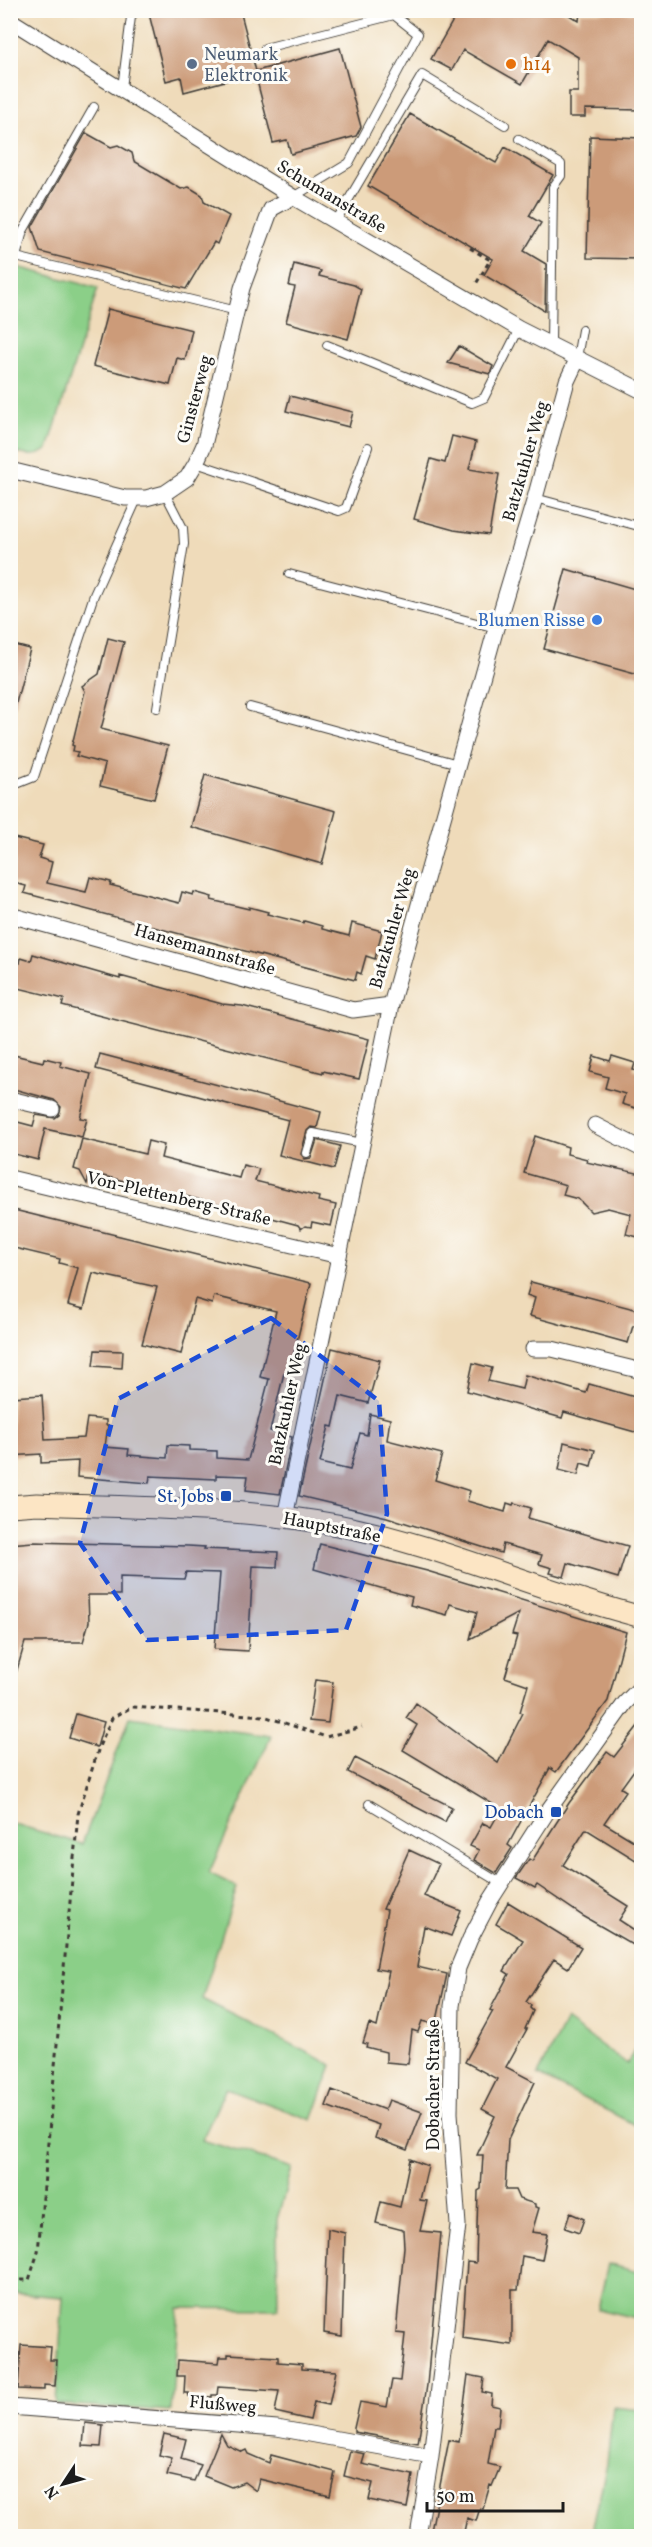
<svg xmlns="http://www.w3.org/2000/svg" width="652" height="2547" font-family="Vollkorn,serif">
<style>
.green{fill:#8bcf88;stroke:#547652;stroke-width:1.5}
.building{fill:#cc9b79}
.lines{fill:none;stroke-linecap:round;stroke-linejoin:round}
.lane-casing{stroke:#3c3934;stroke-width:10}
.street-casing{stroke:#3c3934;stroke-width:17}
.secondary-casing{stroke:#3c3934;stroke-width:23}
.path{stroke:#3c3934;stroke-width:3;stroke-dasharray:4.5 4.5;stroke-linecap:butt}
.lane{stroke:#fff;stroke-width:8}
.street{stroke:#fff;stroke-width:15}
.secondary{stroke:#fce5c4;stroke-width:21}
.marked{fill:#1d4ed8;fill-opacity:0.2;stroke:#1d4ed8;stroke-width:4.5;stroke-dasharray:12 8;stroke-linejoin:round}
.service-dot{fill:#5c6f8a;stroke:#fdfcf7;stroke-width:2}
.food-dot{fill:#e8710a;stroke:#fdfcf7;stroke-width:2}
.shop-dot{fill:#3f7fe0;stroke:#fdfcf7;stroke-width:2}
.transit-dot{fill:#1a4fb4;stroke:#fdfcf7;stroke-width:2}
.labels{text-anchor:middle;stroke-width:6;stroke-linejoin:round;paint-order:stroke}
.service-label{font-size:18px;fill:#4e5e75;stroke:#fdfcf7;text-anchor:start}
.food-label{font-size:18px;fill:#c56008;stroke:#fdfcf7;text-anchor:start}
.street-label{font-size:18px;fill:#1c1c1c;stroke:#fdfcf7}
.shop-label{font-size:18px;fill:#366cbe;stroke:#fdfcf7;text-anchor:end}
.transit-label{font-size:18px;fill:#164399;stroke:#fdfcf7;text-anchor:end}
</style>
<rect width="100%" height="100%" fill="#fdfcf7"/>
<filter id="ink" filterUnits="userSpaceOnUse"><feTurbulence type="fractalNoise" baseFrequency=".0167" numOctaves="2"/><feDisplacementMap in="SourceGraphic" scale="12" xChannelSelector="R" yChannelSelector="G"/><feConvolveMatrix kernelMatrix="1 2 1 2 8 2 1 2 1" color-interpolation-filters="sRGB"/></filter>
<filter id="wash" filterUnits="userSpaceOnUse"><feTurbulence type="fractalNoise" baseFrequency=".008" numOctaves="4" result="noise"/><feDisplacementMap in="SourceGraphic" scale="24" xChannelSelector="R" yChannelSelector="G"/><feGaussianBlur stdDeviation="1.35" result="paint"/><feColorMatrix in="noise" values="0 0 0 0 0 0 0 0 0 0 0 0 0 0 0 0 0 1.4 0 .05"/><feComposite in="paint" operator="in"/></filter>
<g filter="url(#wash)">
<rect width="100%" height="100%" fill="#efdbba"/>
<path class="green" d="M10 265 98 288 48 449C36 459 25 455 11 451Z
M130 1717 271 1736 209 1873 237 1887 202 1999 332 2065 312 2120 226 2088 202 2140 292 2168 277 2219 278 2309 179 2308 171 2411 56 2404 63 2297 11 2293V1823L82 1844Z
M566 2020 627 2064 641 2038V2128L538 2075Z
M608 2264 641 2273V2319L598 2309Z
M613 2407 641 2410V2536H591L607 2463Z"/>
<g id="blocks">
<path class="building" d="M148 10H240L256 71 340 48 361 127 356 136 291 154 287 140 273 143 255 73 184 92 181 77 166 81Z
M459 10H561L579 21 580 12 642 13V110L585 109V117H569V92H578V57L548 39 522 84 463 50 452 70 431 59Z
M410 114 496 163 505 147 553 175 529 216 541 223 524 251 546 264 545 311 484 275 493 259 368 186Z
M86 133 111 147 118 145 132 153 134 161 181 189 189 187 202 195 204 202 229 216 217 244 214 242 186 289 40 252 32 227Z
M590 136 642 138V259L587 258Z
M294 264 321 271 319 276 354 285 361 289 348 339 286 322 295 287 289 286Z
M108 309 192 330 185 360 177 358 170 385 93 366Z
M459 346 493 366 490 374 448 363Z
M290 396 353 412 349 427 286 411Z
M452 436 476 442 469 469 499 474 489 535 454 530 414 519 431 459 445 463Z
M566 569 642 591V676L544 649Z
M108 638 124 642 101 729 168 746 154 799 100 786 105 764 76 756 78 752 73 751 74 746 72 745 85 691 82 686 99 674Z
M14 645 30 649 15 707H10V658Z
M205 775 336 811 322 864 191 827Z
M10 837 43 845 39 858 52 862 47 883 86 892 90 877 111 882 110 885 179 903 182 892 193 895 194 892 212 897 211 900 249 909V907L268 912 267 914 303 923 304 921 322 926V929L349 936 352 923 382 931 375 959 366 956 361 974 357 972 355 980 24 893 26 886 10 882 15 862 10 860Z
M33 954 120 979V976L222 1004 242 1006 369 1039 359 1079 323 1071V1073L62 1006 64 999 10 986V961L20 963 21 958 31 961Z
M10 1054 43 1062 44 1058 61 1062 60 1066 91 1074 80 1118 87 1119 82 1137 45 1129 38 1160 10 1153V1120L33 1126 36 1115 55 1118 59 1115 61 1107 54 1100 10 1088Z
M100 1054 321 1112 317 1128 311 1127 307 1131 301 1154 305 1159 311 1158 317 1140 340 1146 334 1169 279 1155 288 1120 96 1069Z
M594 1056 610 1061 612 1056 635 1063 633 1070 642 1073V1110L622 1104 625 1094 605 1088 608 1077 590 1072Z
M535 1136 568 1147 567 1154 587 1159 586 1162 642 1174V1238L626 1234 631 1214 608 1208 591 1212 578 1199 563 1195 566 1185 524 1173Z
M82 1139 145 1154 148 1141 164 1145 161 1158 239 1178 243 1165 259 1169 255 1181 319 1197 318 1201 336 1205 331 1226 312 1222 311 1227 305 1226 301 1229 298 1225 261 1215 256 1218 254 1213 226 1206 221 1210 219 1205 185 1196 166 1192 161 1195 159 1190 131 1183 127 1186 124 1181 90 1173 87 1184 80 1171 74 1169Z
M10 1209 311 1283 289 1374 284 1373 270 1431 292 1437 280 1494 246 1490 248 1476 216 1475V1479L150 1476 149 1483 77 1477 78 1461 41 1463V1454L10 1456 12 1397 42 1395 45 1440 84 1438 87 1418 106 1420V1425H108L105 1447 129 1449 128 1455 167 1458 168 1445 189 1446V1450L217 1451V1458L248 1460 269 1379 260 1377 276 1311 214 1296 212 1304 195 1299 181 1354 142 1344 157 1287 93 1273 84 1309 68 1305 78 1268 59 1263 60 1259 10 1247Z
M531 1282 642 1311V1328L633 1326 628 1343 530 1316 535 1298 527 1295Z
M332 1348 380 1360 368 1403 340 1396 333 1427 329 1426 320 1463 350 1470 360 1433 367 1435 370 1414 390 1419 387 1440 442 1454 435 1480 470 1491 467 1501 505 1512 507 1503 513 1505 514 1503 531 1508 528 1518 628 1546 618 1578 568 1563 564 1577 550 1573 552 1568 539 1564 542 1555 503 1544 501 1553 387 1517 299 1496Z
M95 1350 123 1351 122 1368 93 1366Z
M473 1363 492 1368 488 1381 522 1389 525 1375 586 1393 589 1384 642 1399V1434L564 1412 562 1418 467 1391Z
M564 1442 595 1450 591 1466 581 1463 578 1475 559 1470Z
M33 1542 188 1546 205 1547 204 1549 278 1552 277 1567 253 1566 248 1651 214 1649 220 1573 186 1572 184 1579 120 1577V1595H88L89 1622 83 1642H25L15 1677 10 1676V1590L17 1569 10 1570V1544Z
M320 1544 427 1571 626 1632 608 1701 556 1772 550 1768 508 1845 512 1848 496 1873 474 1860 479 1850 470 1846 483 1823 491 1827 501 1809 403 1750 417 1725 406 1718 416 1703 498 1763 523 1713 520 1712 528 1685 505 1677 517 1636 512 1635 519 1613 470 1639 477 1612 450 1604 447 1615 410 1605 412 1597 314 1569Z
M315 1680 333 1682 328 1723 309 1721Z
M76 1714 104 1722 97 1747 69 1738Z
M642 1721V1759L621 1788 626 1791 604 1823 642 1846V1864L586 1829 563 1865 628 1906 619 1920 642 1935V1950L583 1916 537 1885 535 1888 516 1878 529 1859 532 1861 569 1803 607 1752 614 1757Z
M355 1758 452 1807 445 1822 348 1772Z
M409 1850 439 1864 424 1896 461 1911 451 1936 424 1926 417 1967 447 1974 436 2025 422 2021 418 2032 412 2030 408 2064 386 2062V2052L366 2047 367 2044 363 2043 369 2024 377 2027 389 1971 376 1969 387 1910 383 1909Z
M508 1902 581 1947 568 1968 554 1959 526 2002 531 2005 530 2008 533 2011 525 2029H527L506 2067 535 2082 508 2140 505 2190H515L519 2199 535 2204V2207L539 2208 532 2232 547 2234 542 2260 522 2256 518 2290H512V2345L462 2338 467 2262 476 2263 478 2191 481 2189 483 2155H477L495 2116 482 2109 497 2079 465 2062 493 2011 490 2010 509 1974 504 1971 523 1940 496 1924Z
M332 2090 385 2110 389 2100 422 2112 407 2150 375 2138 379 2125 326 2106Z
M410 2159 428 2166 420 2200 427 2201 420 2231 441 2233 427 2385 418 2443 354 2432V2428L360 2402 387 2407 392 2380 400 2381 405 2334 396 2333 404 2247 403 2230 376 2223 381 2202 400 2207Z
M570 2213 584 2219 579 2233 565 2228Z
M328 2229 345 2233 342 2336 324 2333Z
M21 2345 51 2347 50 2360H57L55 2386 44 2385V2390L18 2389Z
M228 2354 278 2357V2362L302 2364V2369L336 2371 329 2405 314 2402 310 2420 275 2412 279 2391 218 2387 217 2395H212V2397L188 2396 189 2393H184L185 2376H177L178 2360 219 2363 220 2357H228Z
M468 2375 484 2378 482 2392 492 2394 491 2405 500 2407 498 2427H494L488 2464 500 2467 492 2486 490 2485 483 2509 480 2508 476 2521 467 2518 463 2536H430L449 2440 459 2442Z
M85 2423 103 2425 101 2447 83 2446Z
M164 2434 186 2439 181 2459 201 2465 194 2481 167 2475 172 2458 159 2455Z
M221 2434 227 2445 242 2452 246 2450 248 2454 269 2463 271 2455 335 2472 330 2496 259 2479 256 2491 244 2482 231 2487 204 2476Z
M350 2451 365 2454 362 2464 413 2475 407 2508 369 2500 373 2483 344 2476Z"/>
</g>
</g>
<g filter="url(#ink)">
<use href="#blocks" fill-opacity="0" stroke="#3c3934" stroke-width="1.5"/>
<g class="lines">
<g class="lane-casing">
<path id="lane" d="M265 48 394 15 418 34 349 163 293 197
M122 88 131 17 136 10
M94 107 23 231 16 257 237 311
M519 139 561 164V176L553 187 551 345
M336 221 422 75 505 125
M327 345 472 403 484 398 519 329
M577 358 582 330
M196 463 339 511 346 508 368 447
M535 498 642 527
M289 574 496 628
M250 707 458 764
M157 708 184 544 183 528 165 493
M10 782 19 783 34 777 94 595 137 499
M307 1153 313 1133 362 1143
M369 1804 502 1884"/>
</g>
<g class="street-casing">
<path id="street" d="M10 20 293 197 519 329 642 391
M10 470 125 498H146L165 493 187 478 196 463 204 445 242 288 271 209 293 197
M10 915 353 1010 391 1005
M10 1099 52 1109
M595 1125 642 1149
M10 1178 339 1256
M533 1349H552L642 1371
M285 1517 391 1005 496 628 535 498 567 381 577 360
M10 2407 277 2428 431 2456
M418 2536 431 2456 458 2225 450 2113 452 2006 458 1968 470 1939 490 1901 547 1812 625 1703 642 1686"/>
</g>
<g class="secondary-casing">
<path id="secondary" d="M10 1506 37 1504C137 1508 238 1507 337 1525 441 1545 539 1591 642 1617"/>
</g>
<path class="path" d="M470 248 490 260 476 284
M10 2364 15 2280H29L38 2252 78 1814 100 1744 112 1718 132 1707 264 1716 326 1737 362 1727"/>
<use href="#lane" class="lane"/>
<use href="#street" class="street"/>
<use href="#secondary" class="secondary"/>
</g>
</g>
<path class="marked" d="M271 1318 379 1401 387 1514 346 1630 147 1640 80 1543 118 1399Z"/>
<circle class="service-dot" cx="192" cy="64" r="6"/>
<circle class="food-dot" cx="511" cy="64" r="6"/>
<circle class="shop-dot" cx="597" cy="620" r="6"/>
<g class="transit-dot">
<rect x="220" y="1490" width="12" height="12" rx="3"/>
<rect x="550" y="1806" width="12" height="12" rx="3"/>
</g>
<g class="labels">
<g class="service-label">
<text x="204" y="60">Neumark<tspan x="204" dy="21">Elektronik</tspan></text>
</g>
<g class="food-label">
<text x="523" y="70">h14</text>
</g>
<g class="street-label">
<text transform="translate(332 196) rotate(31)" y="6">Schumanstraße</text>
<text transform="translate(194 399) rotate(-75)" y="6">Ginsterweg</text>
<text transform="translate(525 461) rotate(-74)" y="6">Batzkuhler Weg</text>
<text transform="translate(392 928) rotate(-74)" y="6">Batzkuhler Weg</text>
<text transform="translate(205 949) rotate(16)" y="6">Hansemannstraße</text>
<text transform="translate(179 1198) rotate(13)" y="6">Von-Plettenberg-Straße</text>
<text transform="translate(287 1404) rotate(-78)" y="6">Batzkuhler Weg</text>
<text transform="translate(332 1527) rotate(11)" y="6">Hauptstraße</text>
<text transform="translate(433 2085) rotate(-90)" y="6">Dobacher Straße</text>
<text transform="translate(223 2404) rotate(5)" y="6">Flußweg</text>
</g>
<g class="shop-label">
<text x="585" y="626">Blumen Risse</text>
</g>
<g class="transit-label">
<text x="214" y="1502">St. Jobs</text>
<text x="544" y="1818">Dobach</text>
</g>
</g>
<rect width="652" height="2547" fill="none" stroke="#fdfcf7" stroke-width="36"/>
<g transform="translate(63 2484) rotate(234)" stroke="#fdfcf7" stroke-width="4.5" paint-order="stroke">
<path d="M0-4.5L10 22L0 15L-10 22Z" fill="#1c1c1c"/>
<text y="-9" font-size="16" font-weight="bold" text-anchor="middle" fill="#1c1c1c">N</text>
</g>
<path d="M427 2502v9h136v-9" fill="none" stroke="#1c1c1c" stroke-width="3"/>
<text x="436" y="2502" font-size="18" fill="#1c1c1c" stroke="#fdfcf7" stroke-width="4.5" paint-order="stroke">50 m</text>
</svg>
